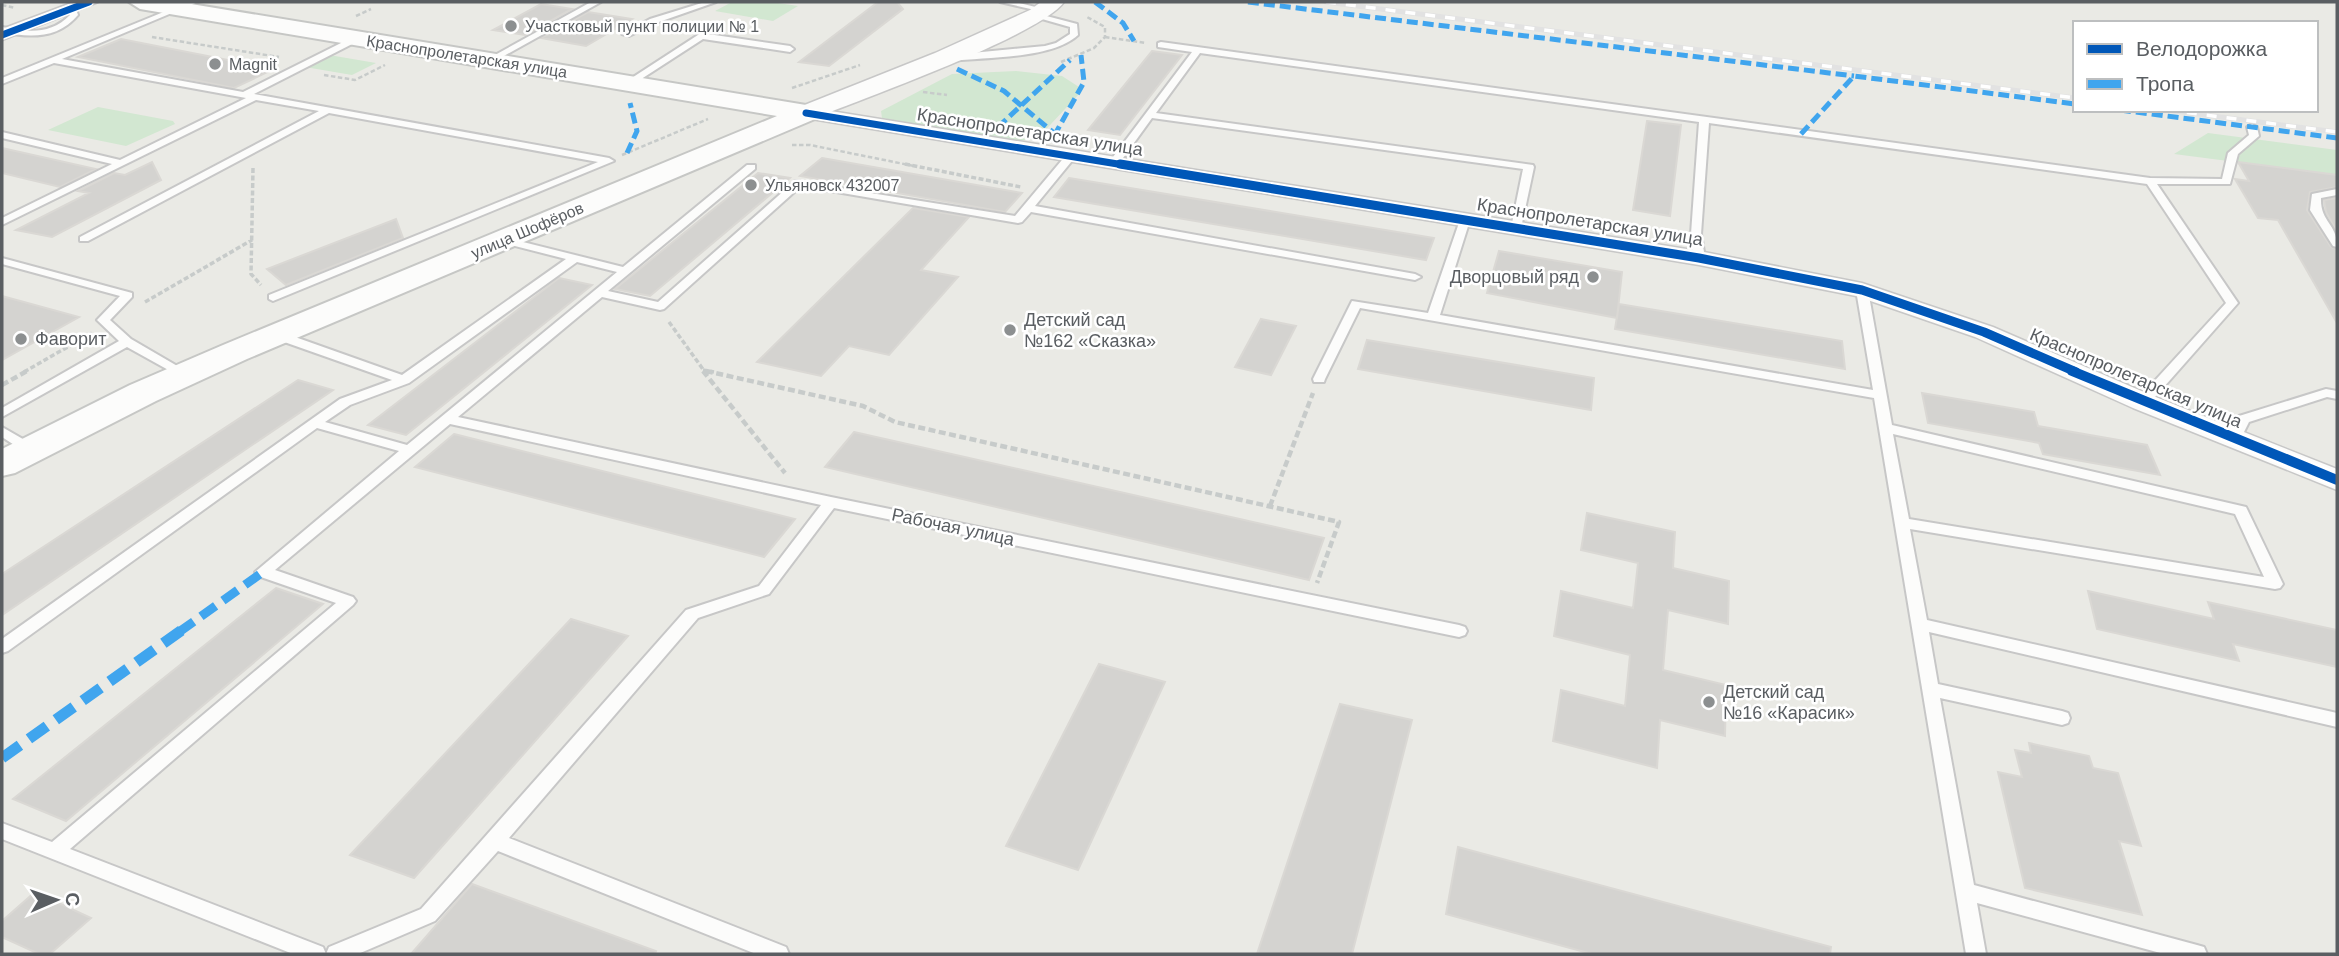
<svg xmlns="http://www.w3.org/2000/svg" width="2339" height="956" font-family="Arial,sans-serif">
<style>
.green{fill:#d2e7d1}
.building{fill:#d4d3d0;stroke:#dad8d4;stroke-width:2}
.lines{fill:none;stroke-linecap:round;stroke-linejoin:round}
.service-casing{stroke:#c7c7c7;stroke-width:4}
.minor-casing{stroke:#c7c7c7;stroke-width:3}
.tertiary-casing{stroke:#c7c7c7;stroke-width:3}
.secondary-casing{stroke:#c6c7c5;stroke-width:4}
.path-far2{stroke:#c7cbca;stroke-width:2.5;stroke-dasharray:4.5 2.5;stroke-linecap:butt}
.path-far1{stroke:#c7cbca;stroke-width:3.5;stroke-dasharray:5 2.5;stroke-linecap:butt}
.path{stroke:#c7cbca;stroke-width:4.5;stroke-dasharray:7 3.5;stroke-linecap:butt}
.service{fill:#fcfcfb;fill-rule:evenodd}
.minor{fill:#fcfcfb;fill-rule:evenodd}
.tertiary{fill:#fcfcfb;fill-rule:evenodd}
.secondary{fill:#fcfcfb;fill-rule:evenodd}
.rail-casing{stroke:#e2e2e2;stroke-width:5}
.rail{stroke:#fff;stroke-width:3.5;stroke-dasharray:10;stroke-linecap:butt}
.quiet-far2{stroke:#40a5ee;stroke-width:5;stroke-dasharray:11 5;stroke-linecap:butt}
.quiet-far1{stroke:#40a5ee;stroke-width:9;stroke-dasharray:18 9;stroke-linecap:butt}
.quiet{stroke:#40a5ee;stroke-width:11;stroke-dasharray:22 11;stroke-linecap:butt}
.cycleway-far2-casing{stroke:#fff;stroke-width:10}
.cycleway-far1-casing{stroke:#fff;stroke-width:12}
.cycleway-casing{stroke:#fff;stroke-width:15}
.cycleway-far2{stroke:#0057b8;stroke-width:7}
.cycleway-far1{stroke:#0057b8;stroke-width:9}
.cycleway{stroke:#0057b8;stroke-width:10}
.poi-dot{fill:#8c8f90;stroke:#fff;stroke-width:2.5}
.labels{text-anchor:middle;stroke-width:5;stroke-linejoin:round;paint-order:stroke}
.far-poi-label{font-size:16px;fill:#5a5e62;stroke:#fff;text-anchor:start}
.far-street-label{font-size:16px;fill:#5a5e62;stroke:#fff}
.street-label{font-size:18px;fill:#5a5e62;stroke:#fff}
.poi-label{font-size:18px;fill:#5a5e62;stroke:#fff;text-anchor:start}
</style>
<rect width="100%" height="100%" fill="#eaeae5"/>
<path class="green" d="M732 2H771L798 6 773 21 715 11Z
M329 55 376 63 352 75 305 67Z
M1016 71 1062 76 1079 87V94L1037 139 1012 141 882 118 881 111 952 74Z
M98 107 173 121 175 124 126 146 48 130Z
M2208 133 2337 150V175L2174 154Z"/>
<path class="building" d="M878 2H897L903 9 829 66 799 62Z
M541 4 572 9 525 35 493 30Z
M588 12 632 19 586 46 541 38Z
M121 39 274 69 234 88 78 57Z
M1152 51 1182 55 1120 135 1088 130Z
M1647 121 1681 125 1670 216 1633 210Z
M2 148 96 169 60 187 2 173Z
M822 158 1022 193 1005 212 800 176Z
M152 162 161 180 52 237 16 230 89 193 78 191 114 173 125 175Z
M2238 162 2337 175V187L2310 192 2307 210 2331 247 2337 249V323L2278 220 2258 218 2235 179 2249 181Z
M758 173 790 178 650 296 615 289Z
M1069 178 1434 238 1426 260 1054 197Z
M2337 198V232L2326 212 2324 200Z
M913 208 969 217 921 270 958 277 889 355 849 346 821 376 757 362Z
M396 219 403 238 286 285 267 269Z
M1499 251 1622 272 1617 318 1487 293Z
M559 278 592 285 406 435 368 425Z
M2 296 79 317 2 360Z
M1619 304 1842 341 1845 369 1615 329Z
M1261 319 1296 326 1271 375 1235 367Z
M1367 340 1594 378 1591 410 1358 369Z
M298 380 333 390 2 615V574Z
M1922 393 2034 412 2038 426 2147 445 2160 475 2043 454 2039 443 1928 423Z
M854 432 1324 538 1309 580 825 467Z
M454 434 795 519 764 557 415 467Z
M1587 513 1675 532 1673 568 1729 581 1728 624 1668 610 1663 670 1726 685 1725 736 1660 720 1657 768 1553 741 1561 690 1625 706 1630 655 1554 636 1561 591 1633 608 1638 563 1581 550Z
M276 588 323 604 66 821 13 799Z
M2088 591 2214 619 2208 602 2337 630V667L2233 644 2239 661 2097 629Z
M571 619 628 636 414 878 350 855Z
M1099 664 1165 682 1078 870 1006 846Z
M1340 704 1412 720 1352 954H1257Z
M2029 743 2089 756 2093 768 2118 773 2141 846 2119 841 2142 915 2025 888 1998 772 2022 777 2015 750 2031 753Z
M1458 847 1831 947 1830 954H1592L1446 914Z
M472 884 656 951 655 954H411Z
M35 892 91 918 50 954H39L2 937V921Z"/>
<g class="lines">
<g class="service-casing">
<path id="service" d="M188 2H198L62 59 243 92 357 35 360 36V40L254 94 609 158 614 161 273 301 269 299V295L598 162 329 113 88 241H80V237L319 111 256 100 2 225V218L112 164 2 138V132L120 160 246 98 54 63 2 84V78Z
M591 2H601L493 62 486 60Z
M705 2H716L656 23 629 36 622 34 650 19Z
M1000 2H1015L1048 10 1044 12Z
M69 6H75L78 15C58 39 30 38 2 32V27C27 32 51 35 70 15Z
M1035 13 1077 24 1078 35C1052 59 987 57 951 61L947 58 951 55 1045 46 1056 43 1070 34V27L1035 17Z
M701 33 790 46 794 49 790 52 703 39 632 85 624 83Z
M1161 42 2150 178 2222 179 2228 153 2249 135 2247 127 2252 124 2257 127 2259 136 2238 154 2230 184H2157L2238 303 2148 405 2143 406 2136 402 2138 399 2226 303 2147 184 1709 123 1701 234 1705 258 1699 261 1693 258 1691 234 1699 122 1200 53 1156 113 1533 165 1534 167 1521 228 1516 231 1511 228 1523 169 1152 118 1118 165H1110V161L1192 52 1158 47V43Z
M1071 153 1076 156 1035 206 1415 274 1421 277 1415 280 1031 212 1022 222 1018 223 801 186 664 309 660 310 602 297 458 417 831 497 1459 625 1465 627 1467 631 1465 635 1459 637 834 508 769 594 698 618 509 838 786 947 789 954H756L498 851 435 921 358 954H326L329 947 421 909 686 610 759 586 821 505 450 424 275 570 353 597 356 601 353 605 70 849 323 947 326 954H293L2 839V823L52 842 336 603 258 576 255 572 399 451 317 428 8 651 2 653V639L340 399 392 380 273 338 271 335 273 332H281L402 375 566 259 499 242V238L503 237 623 267 747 165H755V169L608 291 658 302 795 181 1015 216 1067 154ZM577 262 617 272 407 445 325 422 350 405 409 383Z
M2337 189V195L2321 198C2320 222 2338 224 2337 247L2333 246 2310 210 2312 194Z
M1465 217 1470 220 1440 315 1873 390 1856 290 1862 287 1868 290 1892 425 2246 507 2283 584 2280 588 2275 589 1910 529 1927 620 2337 713V727L1929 632 1938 684 2062 711 2068 713 2070 718 2068 723 2062 725 1940 698 1974 885 2197 945 2204 947 2207 954H2164L1977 903 1986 954H1966L1874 398 1360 308 1325 379 1324 382H1314L1313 379 1352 301 1428 313 1460 220ZM1893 434 2235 514 2264 577 1909 519Z
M2 258 132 293V297L110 320 131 339 191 374 189 377H181L127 347 2 417V408L119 341 97 320 120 296 2 264Z
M2326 389 2337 391V399L2327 397 2249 422 2239 442 2234 443 2227 439 2239 416Z
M2 427 35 446 37 449 35 452H25L2 437Z"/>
</g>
<g class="minor-casing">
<path id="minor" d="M74 2H98L2 40V29Z
M806 107 1699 251 1862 283 1993 327 2153 396 2337 469V490L2133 408 1975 337 1856 296 1699 265 799 117 796 113 799 109Z"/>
</g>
<g class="tertiary-casing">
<path id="tertiary" d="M1041 2H1064C1041 35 862 99 815 118H797L794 113 797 108 935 53 1030 10Z"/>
</g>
<g class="secondary-casing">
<path id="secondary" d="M129 2H179L806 105 815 107 819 113 815 119 247 359 156 401 15 473 2 476V449L130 385 223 345 777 116 140 9Z"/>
</g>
<path class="path-far2" d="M2 5 15 8
M356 16 371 9
M152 37 279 57
M1105 37 1146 43
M1061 62 1094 48 1105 37V27L1087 17
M324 75 355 80 385 65
M792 88 860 65
M923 92 947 95
M792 145H810L914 166
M622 155 708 119"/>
<path class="path-far1" d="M905 164 1021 187
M253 168 251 274 261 285
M145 302 252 240
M669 322 705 372
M703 370 714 372
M24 372 92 333"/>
<path class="path" d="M703 371 785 473
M706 371 863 406 895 422 1339 522 1317 583
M2 385 27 371
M1270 506 1313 393"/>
<use href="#service" class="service"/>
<use href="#minor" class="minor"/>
<use href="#tertiary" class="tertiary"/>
<use href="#secondary" class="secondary"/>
<g class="rail-casing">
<path id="rail" d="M1326 2 2075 98
M2167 110 2337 132"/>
</g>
<use href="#rail" class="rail"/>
<path class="quiet-far2" d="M1095 2 1123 23 1134 41
M1248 2 1854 76
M957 69 1004 91 1055 134
M2120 110 2337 138
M998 127 1070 60
M1801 134 1854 76 2075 104
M1054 136 1084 82 1081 55
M627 153 637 131 630 103"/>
<path class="quiet-far1" d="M179 632 263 572"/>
<path class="quiet" d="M2 758 182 630"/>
<g class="cycleway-far2-casing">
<path id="cycleway-far2" d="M2 35 89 2
M806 113 1130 166"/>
</g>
<g class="cycleway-far1-casing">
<path id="cycleway-far1" d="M1120 164 1699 258 1862 290 1984 332 2076 372"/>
</g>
<g class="cycleway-casing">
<path id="cycleway" d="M2072 371 2337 480"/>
</g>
<use href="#cycleway-far2" class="cycleway-far2"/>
<use href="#cycleway-far1" class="cycleway-far1"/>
<use href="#cycleway" class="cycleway"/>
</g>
<g class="poi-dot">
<circle cx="511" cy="26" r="7"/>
<circle cx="215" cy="64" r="7"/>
<circle cx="751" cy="185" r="7"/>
<circle cx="1593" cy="277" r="7"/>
<circle cx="1010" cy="330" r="7"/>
<circle cx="21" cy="339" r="7"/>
<circle cx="1709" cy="702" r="7"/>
</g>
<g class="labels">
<g class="far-poi-label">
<text x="525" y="32">Участковый пункт полиции № 1</text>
<text x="229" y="70">Magnit</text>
<text x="765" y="191">Ульяновск 432007</text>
</g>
<g class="far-street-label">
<text transform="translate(467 56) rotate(9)" y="6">Краснопролетарская улица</text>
<text transform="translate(527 230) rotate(-23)" y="6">улица Шофёров</text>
</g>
<g class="street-label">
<text transform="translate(1030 132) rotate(9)" y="6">Краснопролетарская улица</text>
<text transform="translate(1590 222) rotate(9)" y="6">Краснопролетарская улица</text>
<text transform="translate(2136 378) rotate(23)" y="6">Краснопролетарская улица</text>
<text transform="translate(953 527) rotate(12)" y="6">Рабочая улица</text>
</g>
<g class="poi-label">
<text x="1579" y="283" text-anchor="end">Дворцовый ряд</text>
<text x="1024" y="326">Детский сад<tspan x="1024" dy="21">№162 «Сказка»</tspan></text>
<text x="35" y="345">Фаворит</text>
<text x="1723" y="698">Детский сад<tspan x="1723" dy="21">№16 «Карасик»</tspan></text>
</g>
</g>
<rect width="2339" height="956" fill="none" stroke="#5a5e62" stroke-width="7"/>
<rect x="2073" y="21" width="245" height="91" fill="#ffffff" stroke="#bdbfc0" stroke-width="2"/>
<rect x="2087" y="44" width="35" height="10" fill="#0057b8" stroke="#bdbfc0" stroke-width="2"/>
<text x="2136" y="56" font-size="21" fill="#5a5e62">Велодорожка</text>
<rect x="2087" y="79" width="35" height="10" fill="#40a5ee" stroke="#bdbfc0" stroke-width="2"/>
<text x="2136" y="91" font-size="21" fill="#5a5e62">Тропа</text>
<g transform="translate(56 900) rotate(88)" stroke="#ffffff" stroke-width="5" paint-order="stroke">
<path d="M0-5L12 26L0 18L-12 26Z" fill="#5a5e62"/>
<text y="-10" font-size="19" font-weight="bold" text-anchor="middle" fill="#5a5e62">С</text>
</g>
</svg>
